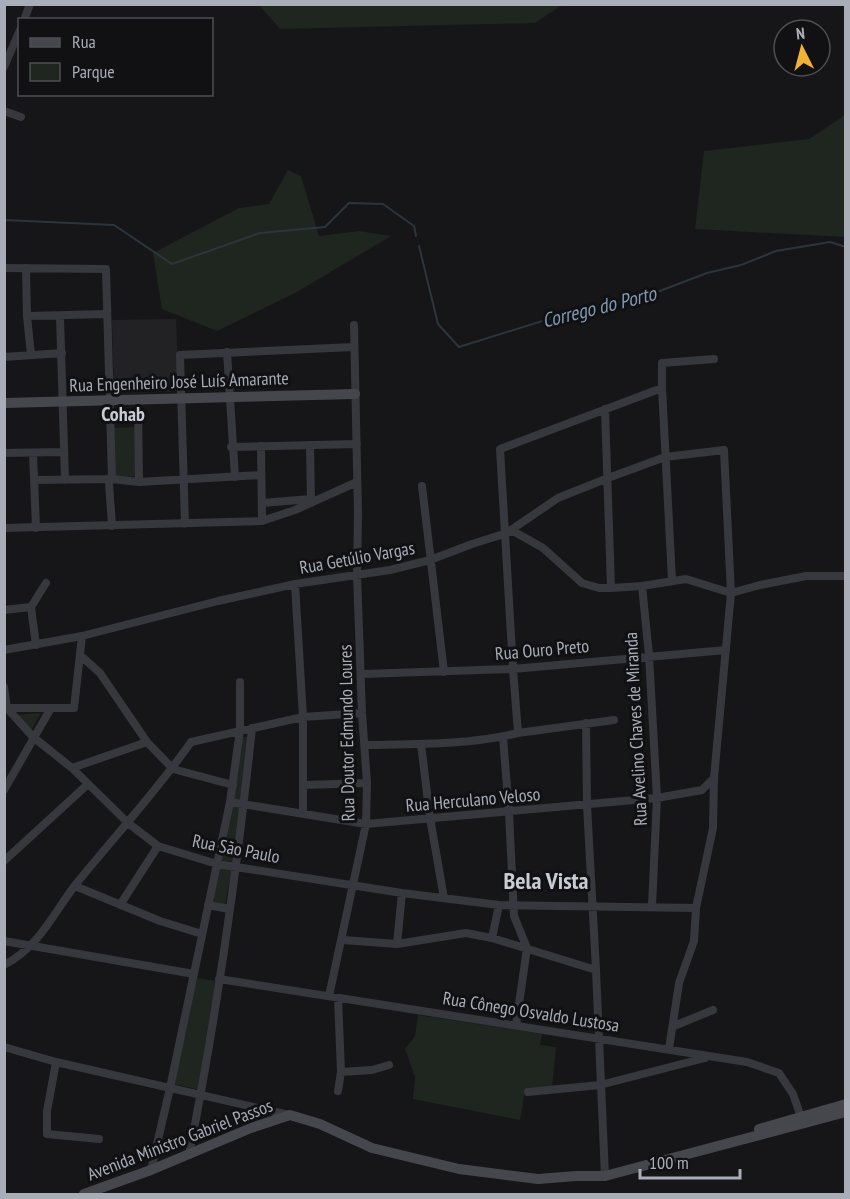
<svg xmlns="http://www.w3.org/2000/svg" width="850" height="1199" font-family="'PT Sans Narrow',sans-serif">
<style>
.built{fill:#222225}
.green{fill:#1e261f}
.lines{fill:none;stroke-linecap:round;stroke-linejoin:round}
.stream{stroke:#2c353c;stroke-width:2}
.street{stroke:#37383d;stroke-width:8}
.secondary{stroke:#45474d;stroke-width:10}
.labels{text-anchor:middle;stroke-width:6;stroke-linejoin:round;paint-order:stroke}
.street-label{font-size:18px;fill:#a8adb8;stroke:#111113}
.water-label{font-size:20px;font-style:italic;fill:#7f9bb3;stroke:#111113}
.neighbourhood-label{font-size:20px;font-weight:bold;fill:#c9ccd4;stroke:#111113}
.district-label{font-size:24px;font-weight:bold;fill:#c9ccd4;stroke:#111113}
</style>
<rect width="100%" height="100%" fill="#161618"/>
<path class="built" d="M176 319 179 391 114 394 112 320Z"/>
<path class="green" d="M259 5H562L535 23 280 29Z
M845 115V237L695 229 704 151 809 139Z
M288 170 301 176 319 236 359 231 391 236 297 292 217 331 162 309 153 253 239 208 269 204Z
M136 427 138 476 114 477 112 428Z
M41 713 31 731 14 715Z
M241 737H249L241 802 232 800Z
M230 806 241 807 232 862 220 860Z
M219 868 232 869 225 905 211 902Z
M197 978 216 981 200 1090 174 1084Z
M418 1015 542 1034 540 1045 556 1047 552 1087 525 1091 520 1120 413 1099 415 1077 405 1049 415 1036Z"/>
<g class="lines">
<path class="stream" d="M4 220 114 225 172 264 260 233 325 227 349 203 383 204 414 226 416 236
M419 246 438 324 459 347 571 312 644 297 707 273 741 265 776 251 830 242 846 247"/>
<path class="street" d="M24 20 30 4
M4 67 20 30
M4 111 21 117
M4 268 106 269 112 479 109 483 112 526
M26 268 27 316 31 355
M27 316 107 314
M60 316 65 480
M227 352 235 477
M4 357 62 353
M662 388 672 580
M138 400 139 482
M605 409 611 588
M310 445 311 503
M261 446 262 521
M231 447 357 444
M4 453 64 452
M33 453 36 528
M34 480 112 479 139 482 261 475
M422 486 444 672
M262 503 311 499
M185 524 180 355 354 347
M4 528 262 521 295 510 357 482
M505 534 558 498 608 478 665 457 724 450 731 593 714 778 713 828 696 908 694 941 679 983 669 1049
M295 584 303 717V814
M642 586 649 655 657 798 652 906
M731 593 760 585 806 576H846
M31 607 46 583
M4 610 31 607 36 645
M4 650 82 636 218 601 295 584 390 570 430 560 472 544 513 531 543 548 582 583 599 588H611L642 586 686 579 731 593
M80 655 100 673 147 742 173 769 233 785
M362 674 513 669 726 650
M4 687 7 708 33 737 72 768 128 823 158 846 217 864 402 893 499 905 696 908
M4 708H74L82 636
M586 723 587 805 596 970 605 1176
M518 733 513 669 500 449 662 388V363L714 359
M503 737 509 812 514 916 527 948 516 1025
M421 744 430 818 444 898
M365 745C416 744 469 745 518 733L614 720
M72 768 147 742
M304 785 367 783
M4 790 51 708
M230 802 366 824 657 798 702 790 714 778
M4 861 88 784
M75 886 160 921 202 934
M120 905 158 846
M208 905 229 909
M492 938 499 905
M343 940 397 944 466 933 492 938 596 970
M4 941 194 974
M397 944 402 893
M4 965C40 946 52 915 76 884 114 837 156 792 191 742L303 717 362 713
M219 979 747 1062 779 1073 793 1094 802 1120
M329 996 366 824 367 783 362 713 357 574 358 513 354 325
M674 1026 713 1010
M4 1047 56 1062 289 1115
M56 1062 47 1111V1134L99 1139
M341 1072 372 1070 389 1065
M338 1091 341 1072 338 998
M528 1092 600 1085 705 1058
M189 1155C217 1014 237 871 252 728
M151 1170 170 1088 230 802 240 730V682"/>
<path class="secondary" d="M4 403 355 394
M759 1129 846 1104
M84 1194 151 1170 251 1128 290 1115 320 1124 372 1148 459 1169 538 1179 576 1176H605L846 1112"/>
</g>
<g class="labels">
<g class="street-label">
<text transform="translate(179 382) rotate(-2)" y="6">Rua Engenheiro José Luís Amarante</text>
<text transform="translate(357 558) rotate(-10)" y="6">Rua Getúlio Vargas</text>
<text transform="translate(542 650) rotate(-5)" y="6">Rua Ouro Preto</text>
<text transform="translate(636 729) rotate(-93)" y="6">Rua Avelino Chaves de Miranda</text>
<text transform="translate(347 733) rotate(-91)" y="6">Rua Doutor Edmundo Loures</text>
<text transform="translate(473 800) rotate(-5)" y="6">Rua Herculano Veloso</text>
<text transform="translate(236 849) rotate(11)" y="6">Rua São Paulo</text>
<text transform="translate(531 1012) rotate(9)" y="6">Rua Cônego Osvaldo Lustosa</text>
<text transform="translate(180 1140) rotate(-21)" y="6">Avenida Ministro Gabriel Passos</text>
</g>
<g class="water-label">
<text transform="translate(599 307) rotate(-14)" y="7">Corrego do Porto</text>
</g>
<g class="neighbourhood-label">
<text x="123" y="421">Cohab</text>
</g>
<g class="district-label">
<text x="546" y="889">Bela Vista</text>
</g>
</g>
<rect width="850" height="1199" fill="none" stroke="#a8adb8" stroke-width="12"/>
<rect x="18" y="18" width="195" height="78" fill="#111113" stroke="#4d4f55" stroke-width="1.5"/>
<rect x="30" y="38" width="30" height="9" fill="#45474d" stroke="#4d4f55" stroke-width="1.5"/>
<text x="72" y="48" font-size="18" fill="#a8adb8">Rua</text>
<rect x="30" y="63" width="30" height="18" fill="#1e261f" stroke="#4d4f55" stroke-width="1.5"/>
<text x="72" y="78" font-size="18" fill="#a8adb8">Parque</text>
<g transform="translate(802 48) rotate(354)"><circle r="28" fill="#111113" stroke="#4d4f55" stroke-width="1.5"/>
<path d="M0-4.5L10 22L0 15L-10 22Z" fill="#f2b134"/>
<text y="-9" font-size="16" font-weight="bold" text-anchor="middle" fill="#a8adb8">N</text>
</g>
<path d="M640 1169v9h100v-9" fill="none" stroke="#a8adb8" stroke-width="3"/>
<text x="649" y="1169" font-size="18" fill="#a8adb8" stroke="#111113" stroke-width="4.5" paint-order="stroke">100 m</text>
</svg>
